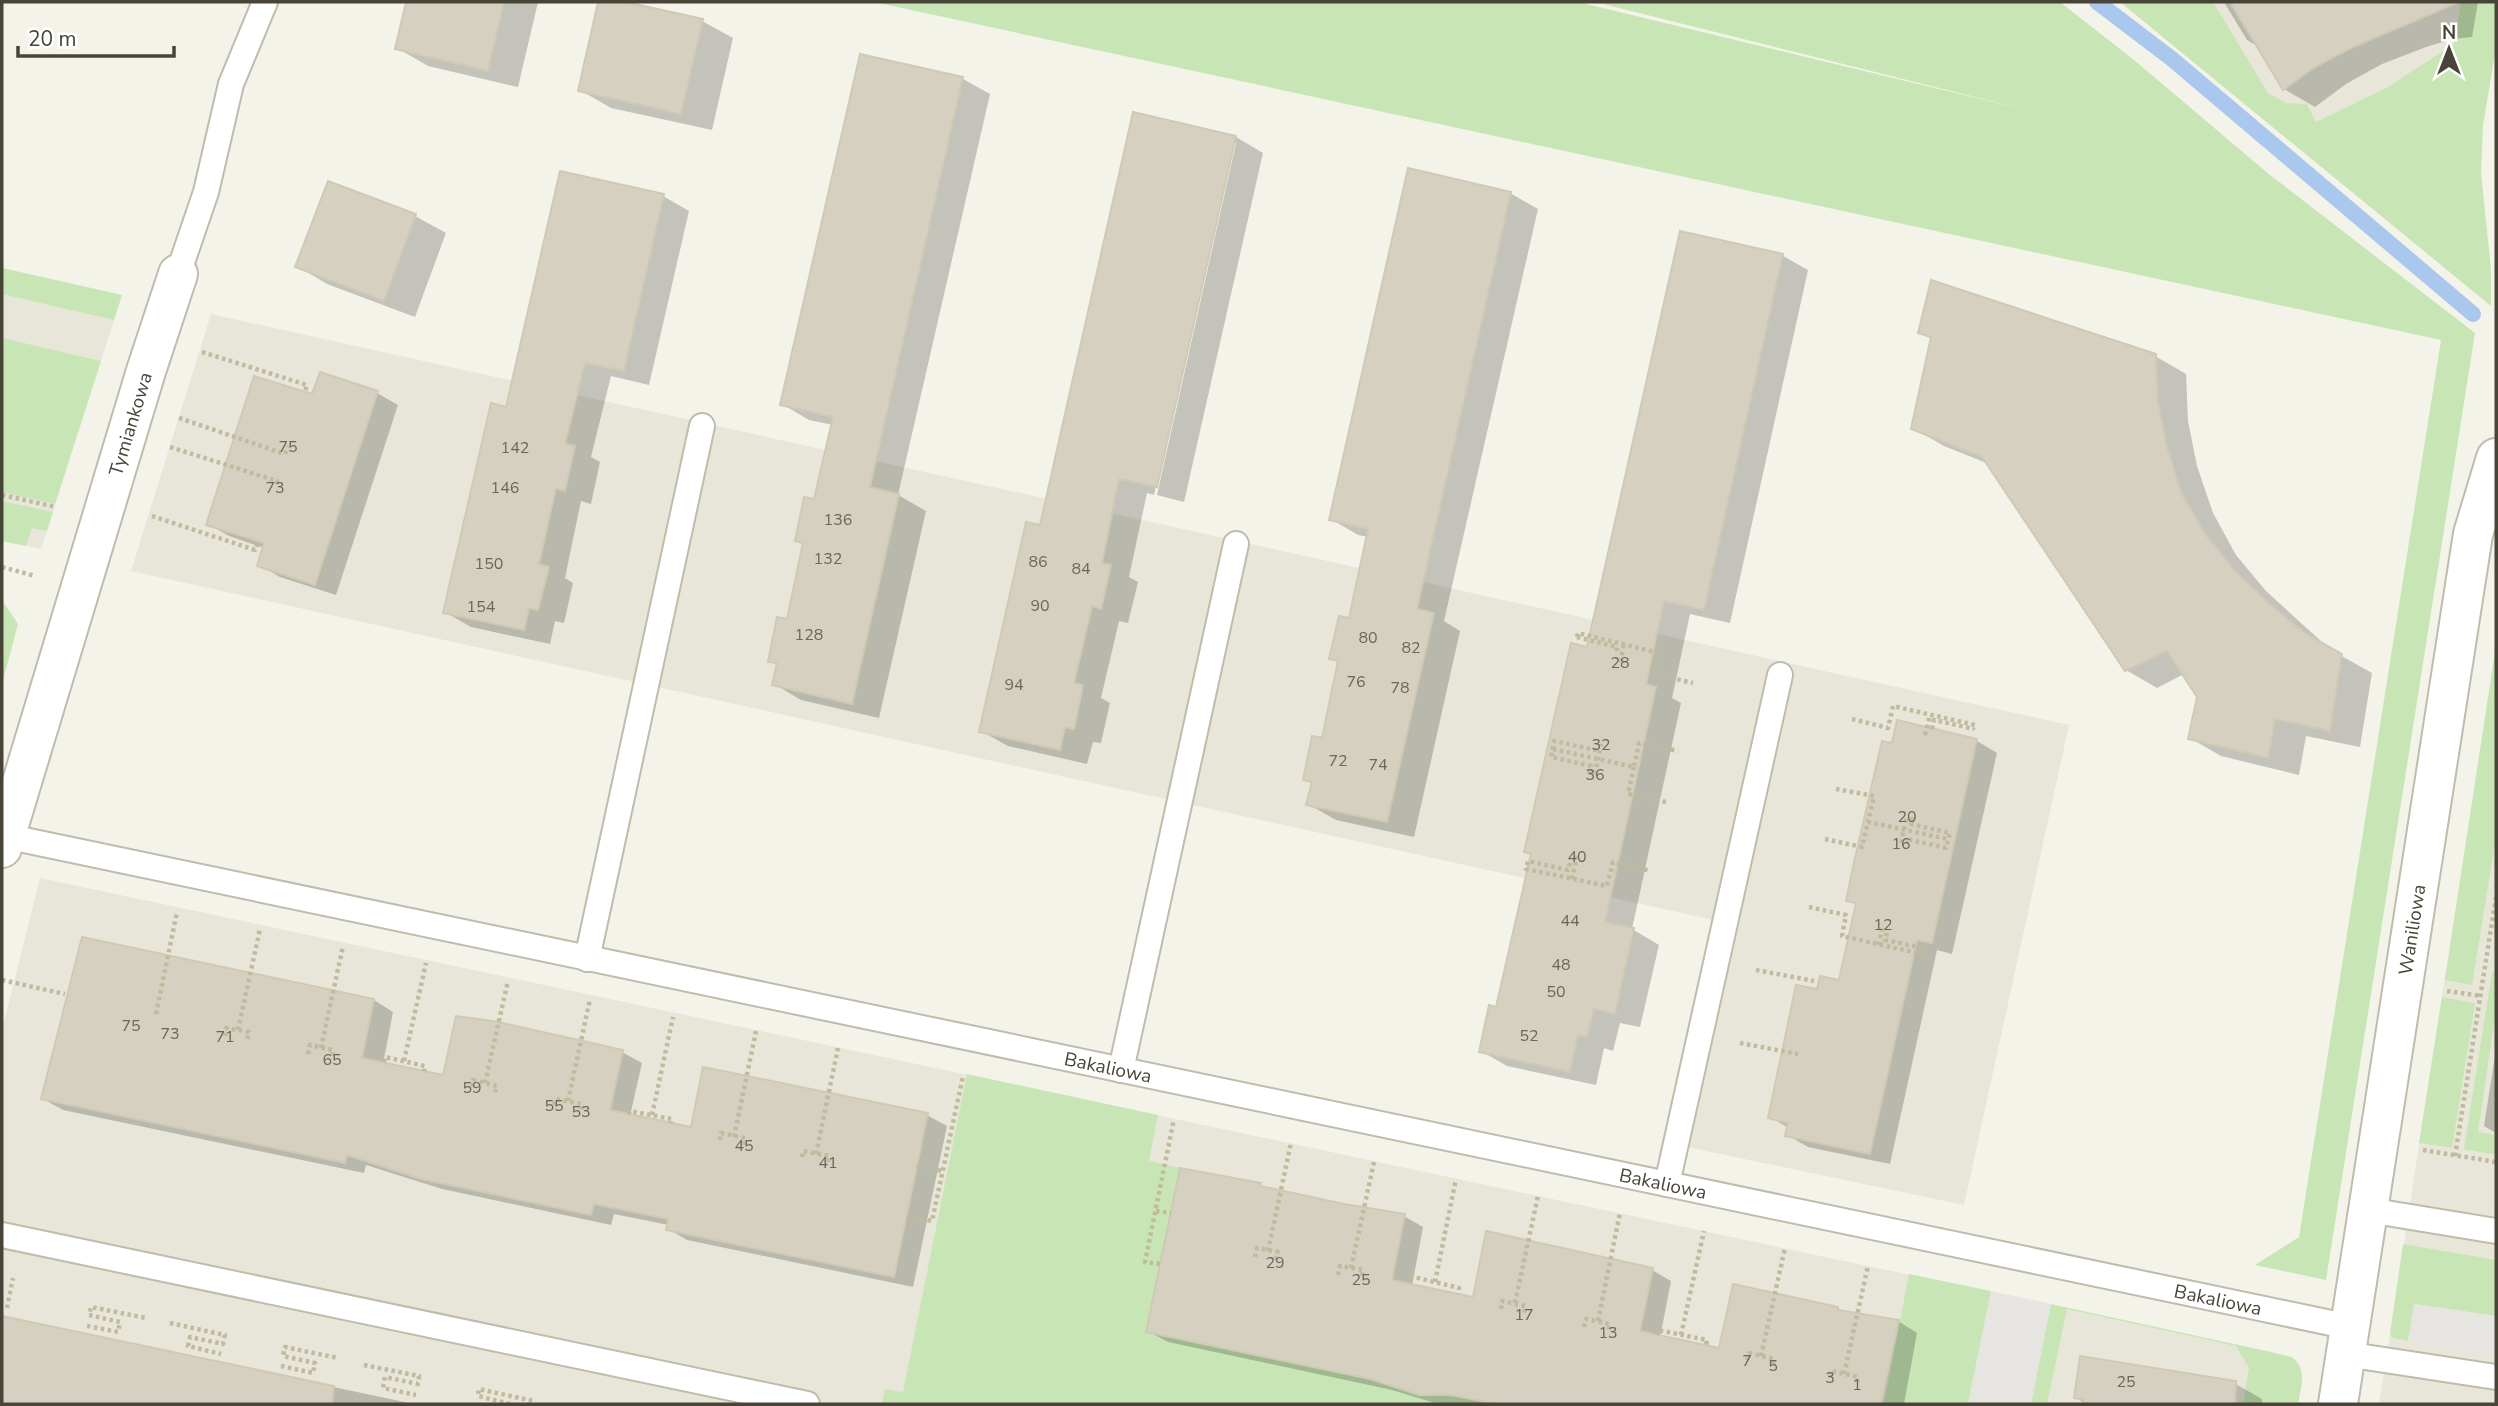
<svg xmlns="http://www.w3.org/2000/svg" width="2498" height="1406" font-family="'Nunito Sans',sans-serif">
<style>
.residential{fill:#e8e6d8}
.green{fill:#c8e6b5}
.parking{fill:#e6e5e1}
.shadow{fill:#0003}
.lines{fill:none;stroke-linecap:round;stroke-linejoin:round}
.stream{stroke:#aac7ee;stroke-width:16}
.building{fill:#d5d0c0;stroke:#d0c9b3;stroke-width:2}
.lane-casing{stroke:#c0bcad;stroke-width:28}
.street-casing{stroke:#c0bcad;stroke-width:42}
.path{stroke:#c1ba9f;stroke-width:4.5;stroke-dasharray:3.5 3.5;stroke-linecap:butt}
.lane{stroke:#fff;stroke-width:24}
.street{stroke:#fff;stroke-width:38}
.labels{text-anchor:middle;stroke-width:6;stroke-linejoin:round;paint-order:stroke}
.number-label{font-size:16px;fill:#6b675a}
.street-label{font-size:19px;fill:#484438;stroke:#fff}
</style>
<rect width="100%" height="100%" fill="#f4f3ea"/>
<path class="residential" d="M2120 2H2496V12L2485 80 2325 139Z
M2 268 122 295 41 549 2 541Z
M211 314 2069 725 1964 1205 1673 1144 1723 922 131 571Z
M2496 645V1404H2379L2390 1334Z
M40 878 2273 1352 2264 1404H2V1030Z"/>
<path class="green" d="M874 2H1578L2039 113 1595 2H2060L2134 60 2270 175 2475 333 2326 1280 2255 1265 2299 1237 2441 340Z
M2120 2H2213L2268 93 2286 103 2307 104 2316 122 2388 87 2454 44 2461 2H2496V47L2483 126 2481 173 2491 269V306Z
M2 268 122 295 114 320 2 294Z
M2 338 101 361 55 504 2 492Z
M2 501 53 512 47 531 32 528 26 546 2 541Z
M2 600 18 624 2 684Z
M2496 646V837L2472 985 2445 980Z
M2492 972H2496V1011L2478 1132 2496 1135V1155L2464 1149Z
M2442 997 2475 1003 2452 1148 2419 1143Z
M967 1074 1158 1115 1149 1161 1180 1168 1147 1332 1497 1404H882L885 1389 903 1392Z
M2403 1244 2496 1260V1316L2415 1304 2408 1341 2393 1338 2390 1334Z
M1909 1274 1991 1291 1968 1404H1884Z
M2051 1304 2292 1357C2308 1369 2301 1387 2298 1404H2243L2249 1368 2236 1346 2067 1309 2047 1404H2031Z"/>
<path class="parking" d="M1991 1291 2051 1304 2031 1404H1968Z
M2414 1304 2496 1316V1356L2408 1341Z"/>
<path class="shadow" d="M408 2H538L518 87 428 66 397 48Z
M600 2H618L702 21 733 38 712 130 611 108 580 90Z
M2229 2H2478L2472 37 2453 39 2426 47 2382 64 2346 84 2315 107 2284 89 2259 47 2247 40 2225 4Z
M862 56 963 79 990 94 898 495 926 511 879 718 801 700 774 684 778 665 770 661 788 621 804 544 797 540 815 501 833 425 809 420 782 404Z
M1135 114 1236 137 1263 153 1184 502 1157 495 1236 143H1233L1154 495 1147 493 1129 577 1138 582 1128 623 1119 621 1101 698 1110 703 1101 743 1093 742 1087 764 1008 746 981 731 1042 527Z
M329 183 415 216 446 233 415 317 327 284 297 266Z
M1510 193 1538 209 1444 621 1460 631 1414 837 1336 820 1308 804 1313 784 1305 779 1323 741 1340 663 1331 658 1350 620 1368 537 1358 535 1331 519Z
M663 196 689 211 649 385 611 376 591 457 600 462 591 504 581 501 565 578 573 583 564 623 555 621 550 644 471 627 445 612 508 409Z
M1682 233 1783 256 1808 270 1730 623 1690 614 1672 698 1681 703 1632 929 1659 945 1640 1027 1620 1023 1613 1051 1604 1048 1596 1085 1507 1066 1481 1051 1497 1009 1532 855 1526 852 1588 649Z
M1920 333 2155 356 2186 374 2188 421 2197 466 2213 513 2236 555 2266 591 2301 623 2331 650 2372 673 2360 747 2306 736 2299 775 2221 756 2190 738 2199 697 2184 674 2157 688 2126 670 1989 464 1944 446 1913 428 1932 339Z
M321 374 377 393 398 405 336 595 280 577 259 565 264 548 229 536 208 524 313 397Z
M1898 722 1977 741 1997 753 1952 954 1937 950 1890 1164 1808 1147 1787 1135 1789 1128 1770 1117 1819 991 1840 982 1858 905 1848 900Z
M374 1000 393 1012 383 1064 444 1077 622 1052 642 1063 630 1116 692 1129 927 1115 947 1126 913 1287 687 1240 668 1229 669 1225 614 1214 611 1225 442 1189 366 1165 364 1173 63 1110 43 1099Z
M2496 1049V1133L2484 1126Z
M1260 1185 1268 1189 1404 1216 1423 1227 1412 1286 1474 1299 1652 1270 1671 1281 1660 1338 1721 1350 1838 1308 1845 1313 1898 1321 1917 1333 1904 1404H1438L1392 1390 1168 1342 1148 1331Z
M5 1318 414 1404H2V1335Z
M2232 1382 2262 1399V1404H2085L2076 1397Z"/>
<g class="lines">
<path class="stream" d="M2097 2 2172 59 2473 314"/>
</g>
<path class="building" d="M406 2H504L488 71 395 49Z
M598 2H626L703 19 681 114 578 91Z
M2230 2H2459L2351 48 2315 67 2283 90Z
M860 54 963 77 870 487 899 494 852 704 772 685 777 663 768 662 777 617 787 619 803 543 795 541 804 497 814 499 833 417 780 405Z
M1133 112 1236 136 1157 487 1119 479 1102 563 1111 565 1101 609 1092 606 1074 683 1083 685 1074 729 1065 727 1060 750 979 732 1026 522 1040 525Z
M1408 168 1511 192 1417 609 1434 613 1387 822 1306 805 1312 782 1303 780 1312 736 1322 738 1338 661 1329 659 1339 616 1349 618 1368 529 1329 520Z
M560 171 664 194 624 371 585 363 565 444 575 446 565 491 556 488 539 564 549 567 538 610 529 608 524 630 443 613 491 403 506 407Z
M328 181 416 214 384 301 295 267Z
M1680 231 1783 254 1704 610 1664 601 1646 684 1656 687 1605 922 1634 928 1615 1014 1594 1009 1587 1037 1578 1035 1570 1072 1479 1052 1489 1005 1496 1007 1531 854 1524 852 1571 643 1587 647Z
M1931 280 2156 354 2158 402 2167 447 2182 494 2206 535 2236 572 2270 604 2303 632 2342 654 2330 731 2275 719 2268 758 2188 739 2197 697 2167 651 2125 671 1982 457 1911 429 1931 337 1918 333Z
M320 372 378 391 315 585 257 566 264 543 206 525 254 376 312 394Z
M1897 720 1977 739 1932 943 1917 940 1870 1154 1785 1136 1788 1123 1768 1118 1796 985 1817 989 1820 976 1839 980 1856 903 1846 901 1853 867 1882 741 1892 743Z
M82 937 374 999 362 1058 443 1075 456 1016 493 1021 623 1050 610 1110 691 1127 703 1067 928 1113 894 1277 666 1230 668 1219 594 1204 591 1215 421 1179 347 1155 345 1163 41 1099Z
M1180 1168 1261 1183 1260 1186 1344 1204 1405 1214 1392 1280 1473 1297 1486 1231 1653 1268 1640 1331 1719 1348 1733 1284 1838 1307V1310L1899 1320 1881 1404H1497L1450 1395H1419L1370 1379 1146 1332Z
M2 1316 334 1386 332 1404H2Z
M2080 1356 2236 1381 2235 1404H2084V1400L2074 1398Z"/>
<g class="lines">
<g class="lane-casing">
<g id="lane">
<path d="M178 274 206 192 231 84 265 2"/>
<path id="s1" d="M5 836 2350 1327"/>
<path d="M587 959 702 426"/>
<path d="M1121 1070 1236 544"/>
<path d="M1667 1184 1780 675"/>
<path d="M2368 1210 2496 1231"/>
<path d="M2 1235 807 1404"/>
<path d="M2345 1354 2496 1377"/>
</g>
</g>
<g class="street-casing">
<g id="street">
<path id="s2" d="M2 848 146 371 178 274"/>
<path id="s3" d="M2338 1404 2473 534 2496 458"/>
</g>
</g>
<path class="path" d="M202 352 307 385 305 392
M179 418 285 454 288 446
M170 447 277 481 275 487
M2 495 56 507
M152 516 255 550 258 542
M2 567 35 576
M1577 637 1578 633 1659 653 1654 674 1693 683
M1577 637 1617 647 1616 654
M1620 662 1624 644
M1852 719 1888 728 1893 706 1975 725 1974 729
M1932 729 1934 720 1974 729
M1925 735 1930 715
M1553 749 1634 767 1639 743 1678 751
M1634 767 1628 794 1666 802
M1589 773 1591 766 1551 757 1554 741 1595 750 1596 744
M1595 774 1601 744
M1836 789 1874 796 1868 822
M1825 839 1862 847 1868 822 1948 839
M1901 843 1907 816
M1906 844 1907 839 1946 848 1950 833 1911 824 1912 817
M1570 863 1568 870 1528 861 1526 869 1607 886 1613 862 1651 871
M1572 879 1577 856
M1809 907 1846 915 1842 936 1922 954 1924 948
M1887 933 1885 940 1924 948
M1879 945 1883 924
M1756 970 1814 981
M2 980 65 994
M2447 991 2482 996
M156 1014 177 912
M238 1030 260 929
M225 1036 226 1028 249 1032 247 1041
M1740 1043 1798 1054
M321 1048 343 946
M308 1054 310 1045 333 1050 332 1059
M404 1061 426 963
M384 1062 385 1057 425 1066 424 1071
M485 1083 508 981
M472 1087 473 1080 497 1086 495 1092
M568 1101 590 999
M554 1105 556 1099 582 1104 581 1111
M628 1114 630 1111 672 1119 671 1123
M652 1115 673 1017
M734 1137 756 1031
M720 1140 721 1133 745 1138 744 1145
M2423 1150 2496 1162
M816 1154 838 1048
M2455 1156 2496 897
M802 1157 803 1151 829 1156 828 1162
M917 1166 942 1171
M1156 1211 1171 1213
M907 1216 932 1221 963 1076
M1268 1251 1291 1143
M1255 1257 1257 1248 1278 1252 1275 1262
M1160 1264 1145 1262 1174 1119
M1351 1268 1374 1162
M1338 1275 1340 1266 1363 1270 1361 1279
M1435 1282 1456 1179
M1409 1283 1410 1276 1459 1288 1458 1294
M1515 1303 1538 1196
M7 1308 13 1278
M1501 1309 1502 1301 1525 1306 1524 1314
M1598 1321 1620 1213
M170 1323 225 1335 223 1344 190 1337 188 1346 221 1354
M87 1326 118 1332 120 1322 89 1315 91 1307 146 1318
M1584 1327 1586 1319 1610 1324 1608 1332
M1657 1335 1658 1330 1707 1340 1706 1346
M1681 1335 1704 1231
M1761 1356 1785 1248
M1747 1360 1749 1353 1774 1359 1773 1365
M364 1365 419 1376 418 1384 385 1377 383 1388 416 1395
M281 1366 313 1373 315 1363 283 1356 285 1347 338 1358
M1844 1374 1868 1266
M1830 1377 1832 1371 1858 1377 1857 1384
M510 1404 478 1396 479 1389 533 1401"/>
<use href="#lane" class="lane"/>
<use href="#street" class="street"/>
</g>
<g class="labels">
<g class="number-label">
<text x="288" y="452">75</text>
<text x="515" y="453">142</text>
<text x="275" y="493">73</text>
<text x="505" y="493">146</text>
<text x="838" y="525">136</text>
<text x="828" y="564">132</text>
<text x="1038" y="567">86</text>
<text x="489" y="569">150</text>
<text x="1081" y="574">84</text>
<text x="1040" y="611">90</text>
<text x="481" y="612">154</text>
<text x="809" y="640">128</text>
<text x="1368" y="643">80</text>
<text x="1411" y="653">82</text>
<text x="1620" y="668">28</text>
<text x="1356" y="687">76</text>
<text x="1014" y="690">94</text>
<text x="1400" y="693">78</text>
<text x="1601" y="750">32</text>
<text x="1338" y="766">72</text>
<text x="1378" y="770">74</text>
<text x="1595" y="780">36</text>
<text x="1907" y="822">20</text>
<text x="1901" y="849">16</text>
<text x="1577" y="862">40</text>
<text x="1570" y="926">44</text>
<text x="1883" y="930">12</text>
<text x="1561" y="970">48</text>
<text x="1556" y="997">50</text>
<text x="131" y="1031">75</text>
<text x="170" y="1039">73</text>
<text x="1529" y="1041">52</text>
<text x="225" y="1042">71</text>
<text x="332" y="1065">65</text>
<text x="472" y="1093">59</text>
<text x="554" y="1111">55</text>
<text x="581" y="1117">53</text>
<text x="744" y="1151">45</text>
<text x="828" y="1168">41</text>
<text x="1275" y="1268">29</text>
<text x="1361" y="1285">25</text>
<text x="1524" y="1320">17</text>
<text x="1608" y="1338">13</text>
<text x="1747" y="1366">7</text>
<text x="1773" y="1371">5</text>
<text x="1830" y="1383">3</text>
<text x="2126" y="1387">25</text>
<text x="1857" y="1390">1</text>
</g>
<g class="street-label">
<text dy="7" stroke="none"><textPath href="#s2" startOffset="443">Tymiankowa</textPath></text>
<text dy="7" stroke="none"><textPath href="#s3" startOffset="480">Waniliowa</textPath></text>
<text dy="7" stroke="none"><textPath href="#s1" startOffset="1127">Bakaliowa</textPath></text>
<text dy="7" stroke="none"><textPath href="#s1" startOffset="1694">Bakaliowa</textPath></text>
<text dy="7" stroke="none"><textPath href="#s1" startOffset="2261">Bakaliowa</textPath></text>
</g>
</g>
<rect width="2498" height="1406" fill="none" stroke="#484438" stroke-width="7"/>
<g transform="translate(2449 49)" stroke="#ffffff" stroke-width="5" paint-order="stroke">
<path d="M0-5L12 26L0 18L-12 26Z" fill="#484438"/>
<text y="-10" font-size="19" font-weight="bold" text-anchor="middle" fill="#484438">N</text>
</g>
<path d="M18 46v10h156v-10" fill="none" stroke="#484438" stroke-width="3.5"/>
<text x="28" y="46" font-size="21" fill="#484438" stroke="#ffffff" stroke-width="5" paint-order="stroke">20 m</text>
</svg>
